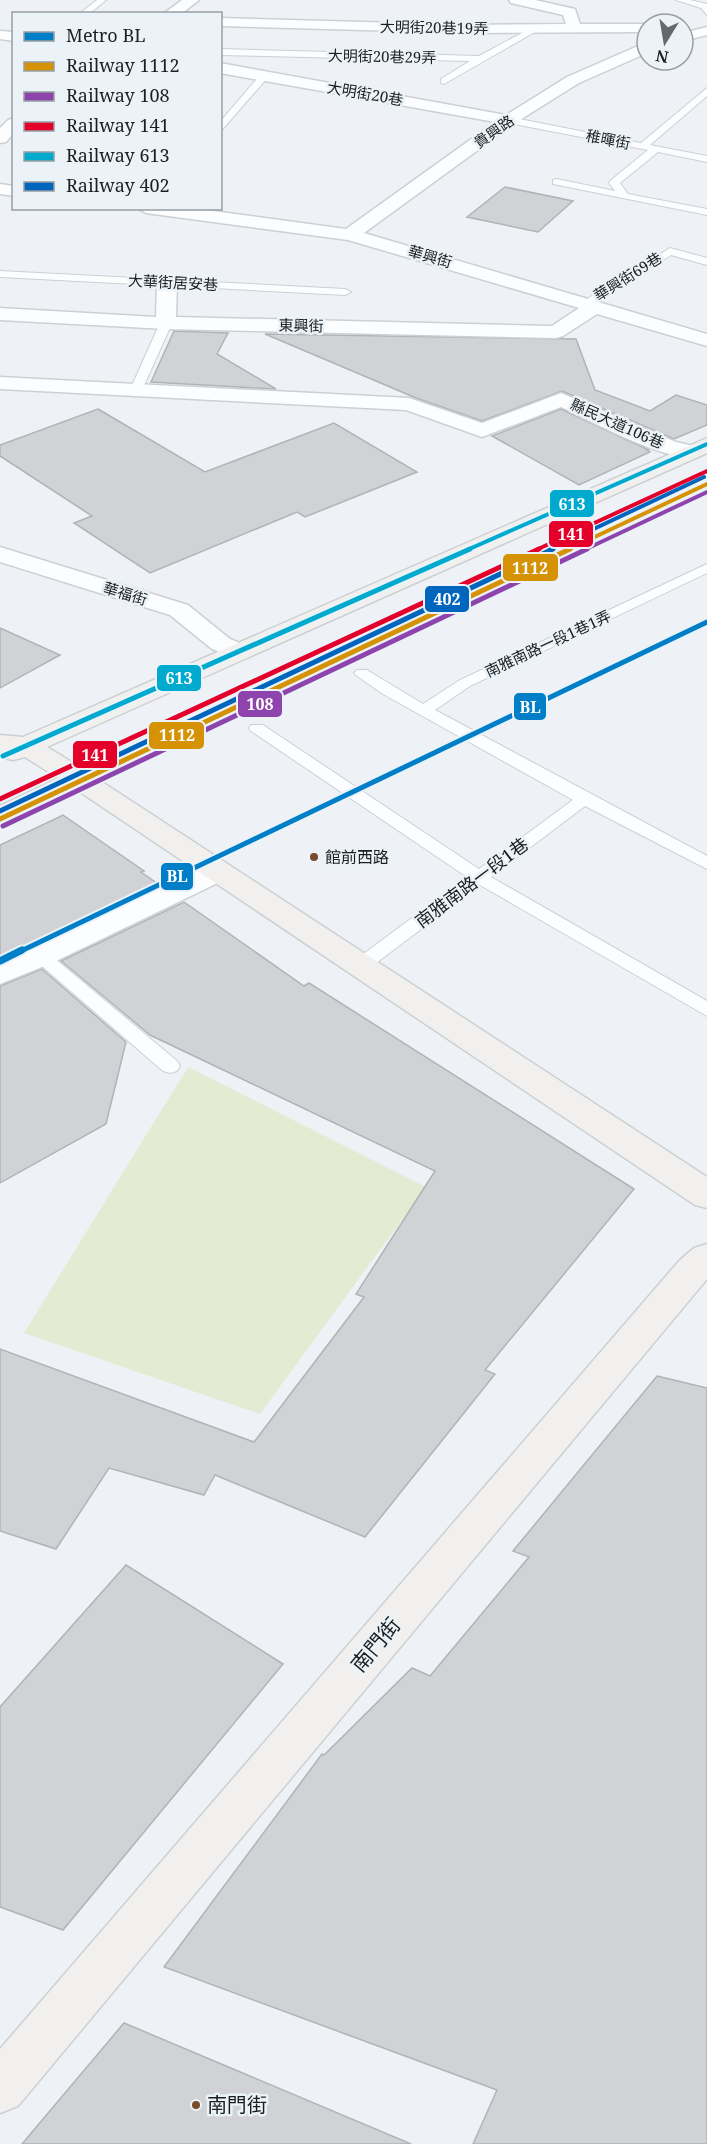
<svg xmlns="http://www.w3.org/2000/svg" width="707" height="2144" font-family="'Noto Serif','Noto Sans TC',serif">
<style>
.green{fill:#e4ebd3}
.building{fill:#d0d2d5;stroke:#b1b3b6;stroke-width:1.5}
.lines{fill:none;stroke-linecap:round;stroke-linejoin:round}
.lane-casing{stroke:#ccd0d3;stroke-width:2}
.street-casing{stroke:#ccd0d3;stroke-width:3}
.secondary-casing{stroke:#ccd0d3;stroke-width:3}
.lane{fill:#fcfdfe;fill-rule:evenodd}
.street{fill:#fcfdfe;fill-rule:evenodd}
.secondary{fill:#f1f0ee;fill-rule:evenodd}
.rail-1-far1-casing{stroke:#ebf3f9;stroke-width:7}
.rail-1-casing{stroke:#ebf3f9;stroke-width:9}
.rail-2-far1-casing{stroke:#ebf3f9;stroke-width:7}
.rail-2-casing{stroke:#ebf3f9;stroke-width:9}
.rail-3-far1-casing{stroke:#ebf3f9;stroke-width:7}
.rail-3-casing{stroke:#ebf3f9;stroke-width:9}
.rail-4-far1-casing{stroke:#ebf3f9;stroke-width:7}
.rail-4-casing{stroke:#ebf3f9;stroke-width:9}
.rail-5-far1-casing{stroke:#ebf3f9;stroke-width:7}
.rail-5-casing{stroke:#ebf3f9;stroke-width:9}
.rail-1-far1{stroke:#d69205;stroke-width:4}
.rail-1{stroke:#d69205;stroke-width:5}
.rail-2-far1{stroke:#8e44ad;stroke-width:4}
.rail-2{stroke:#8e44ad;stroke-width:5}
.rail-3-far1{stroke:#e4002b;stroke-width:4}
.rail-3{stroke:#e4002b;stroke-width:5}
.rail-4-far1{stroke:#00a9ce;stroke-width:4}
.rail-4{stroke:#00a9ce;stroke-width:5}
.rail-5-far1{stroke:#0065bd;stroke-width:4}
.rail-5{stroke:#0065bd;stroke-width:5}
.metro-1-far1-casing{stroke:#ebf3f9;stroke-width:9}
.metro-1-casing{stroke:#ebf3f9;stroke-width:11}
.metro-1-far1{stroke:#007ec7;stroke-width:5}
.metro-1{stroke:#007ec7;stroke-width:7}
.bus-dot{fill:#7a4b2a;stroke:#ebf3f9;stroke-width:2}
.labels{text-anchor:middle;stroke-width:5;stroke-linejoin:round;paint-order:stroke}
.far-street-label{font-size:15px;fill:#1c1f21;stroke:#ebf3f9}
.bus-label{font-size:16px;fill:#1c1f21;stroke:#ebf3f9;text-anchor:start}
.street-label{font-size:18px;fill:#1c1f21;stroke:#ebf3f9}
.near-bus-label{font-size:20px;fill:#1c1f21;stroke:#ebf3f9;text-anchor:start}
.near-street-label{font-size:21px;fill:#1c1f21;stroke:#ebf3f9}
.line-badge{stroke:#ebf3f9;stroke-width:2}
.badge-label{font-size:16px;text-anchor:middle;font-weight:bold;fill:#fff}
</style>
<rect width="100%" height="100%" fill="#eef2f6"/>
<path class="green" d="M188 1067 426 1187 260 1414 24 1333Z"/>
<path class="building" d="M505 187 573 201 538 232 467 217Z
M174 331 228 333 217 354 276 389 151 382Z
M265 334 576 339 595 390 650 411 676 395 707 405V425L674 439 562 391 482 421 416 398Z
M98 409 205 472 334 423 417 472 305 517 297 512 150 573 74 523 92 516 0 456V445Z
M561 409 649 450H647L650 452 579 485 492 436Z
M0 628 60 655 0 688Z
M63 815 144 871 141 872 161 886 0 959V845Z
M184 902 304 986 309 983 634 1189 485 1370 495 1374 365 1537 215 1475 204 1495 109 1468 56 1549 0 1531V1349L254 1442 364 1297 356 1294 435 1171 150 1035 61 961Z
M42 969 126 1042 106 1124 0 1183V986Z
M657 1376 707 1388V2144H473L497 2090 164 1967 322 1754 324 1755 412 1668 430 1676 529 1557 513 1551Z
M126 1565 283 1664 63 1930 0 1907V1707Z
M124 2023 411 2144H22Z"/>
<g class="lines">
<g class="lane-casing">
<path id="lane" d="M97 0H106L89 14H79Z
M676 0H690L707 4V15L701 8Z
M533 27 540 29 444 84 441 83V79L470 61 220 55V49L479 56Z
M261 74 269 76 220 132V122Z
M707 88V96L650 145 707 156V162L658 152 620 183 628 194 707 209V215L553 184V180L557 179 615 191 609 183 610 181 648 150 509 123 504 120 509 117 641 143Z
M670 248 707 258V265L671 255 589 306 585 307 579 304Z
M0 271 345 289 351 292 345 295 0 277Z
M166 319 172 323 142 390 140 393H132L130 390 160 323Z
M707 564V573L470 686 435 710 707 856V869L585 806 491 877 707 1001V1016L480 885 368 969 361 971 354 969 352 965 354 961 467 877 251 731 249 728 251 725H263L479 869 573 800 383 694 357 676 354 673 357 670H367L423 704 460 680Z
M41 950 47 952 177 1061 180 1066 177 1071 170 1073 163 1071 35 960 32 956 35 952Z"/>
</g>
<g class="street-casing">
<path id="street" d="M182 0H199L181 14H163Z
M509 0H535L575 9 580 24H647V32L471 33 220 26V18L471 25 566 24 563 15 511 3Z
M707 27V35L683 41V33Z
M0 31 14 32V41L0 39Z
M647 42V53L579 83 515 123 364 233 707 334V346L597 314 563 336 556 338 166 329 0 320V308L156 317 157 283 160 279H174L177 283 176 317 552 326 579 308 348 240 146 213 137 208H191L346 229 495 122 220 73V63L506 115 567 77Z
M14 118V133L6 142 0 143V128L8 120Z
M0 184 14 186V196L0 194Z
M0 377 409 398 482 423 561 393 676 442 698 447 701 452 698 457C670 464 589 420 561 407L482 437 406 410 0 389Z
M0 547 188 605 230 639 249 647 253 652 249 657 240 660 212 649 170 615 0 562Z
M216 863 226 865 231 872 226 879 52 963 0 984V961Z"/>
</g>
<g class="secondary-casing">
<path id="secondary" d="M707 438V453L47 747 80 767 315 655 707 475V491L333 665 99 780 707 1177V1208L695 1205 77 790 10 823 0 826V806L58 778 25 757 13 760 3 758 0 753V735L23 737Z
M707 1244V1279L18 2106 0 2113V2049L679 1261 694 1248Z"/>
</g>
<use href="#lane" class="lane"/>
<use href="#street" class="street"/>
<use href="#secondary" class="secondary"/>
<g class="rail-1-far1-casing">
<path id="rail-1-far1" d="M567 550 707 484"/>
</g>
<g class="rail-1-casing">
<path id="rail-1" d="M0 819 570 549"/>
</g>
<g class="rail-2-far1-casing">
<path id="rail-2-far1" d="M584 550 707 492"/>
</g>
<g class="rail-2-casing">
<path id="rail-2" d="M3 826 587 549"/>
</g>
<g class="rail-3-far1-casing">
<path id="rail-3-far1" d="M536 550 707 471"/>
</g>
<g class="rail-3-casing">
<path id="rail-3" d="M0 799 539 549"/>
</g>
<g class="rail-4-far1-casing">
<path id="rail-4-far1" d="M467 550 707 444"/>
</g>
<g class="rail-4-casing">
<path id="rail-4" d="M3 756 470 549"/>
</g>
<g class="rail-5-far1-casing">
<path id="rail-5-far1" d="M549 550 704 477"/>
</g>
<g class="rail-5-casing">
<path id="rail-5" d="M0 811 553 549"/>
</g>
<use href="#rail-1-far1" class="rail-1-far1"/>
<use href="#rail-1" class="rail-1"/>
<use href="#rail-2-far1" class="rail-2-far1"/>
<use href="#rail-2" class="rail-2"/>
<use href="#rail-3-far1" class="rail-3-far1"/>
<use href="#rail-3" class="rail-3"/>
<use href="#rail-4-far1" class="rail-4-far1"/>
<use href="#rail-4" class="rail-4"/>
<use href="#rail-5-far1" class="rail-5-far1"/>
<use href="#rail-5" class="rail-5"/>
<g class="metro-1-far1-casing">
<path id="metro-1-far1" d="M19 952 707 622"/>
</g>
<g class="metro-1-casing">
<path id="metro-1" d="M0 961 22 950"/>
</g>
<use href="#metro-1-far1" class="metro-1-far1"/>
<use href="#metro-1" class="metro-1"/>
</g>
<g class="bus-dot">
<circle cx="314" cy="857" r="5"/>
<circle cx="196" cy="2105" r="5"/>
</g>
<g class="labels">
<g class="far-street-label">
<text transform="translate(434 28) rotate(1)" y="5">大明街20巷19弄</text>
<text transform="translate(382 57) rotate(1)" y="5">大明街20巷29弄</text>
<text transform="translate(365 94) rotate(10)" y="5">大明街20巷</text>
<text transform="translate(494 132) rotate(-35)" y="5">貴興路</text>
<text transform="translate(608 140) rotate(11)" y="5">稚暉街</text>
<text transform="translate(430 257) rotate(16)" y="5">華興街</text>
<text transform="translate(628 277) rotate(-32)" y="5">華興街69巷</text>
<text transform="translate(173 283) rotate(3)" y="5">大華街居安巷</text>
<text transform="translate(301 326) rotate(1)" y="5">東興街</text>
<text transform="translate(617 424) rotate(24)" y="5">縣民大道106巷</text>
<text transform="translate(125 594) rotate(17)" y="5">華福街</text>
<text transform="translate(548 644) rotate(-25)" y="5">南雅南路一段1巷1弄</text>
</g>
<g class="bus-label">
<text x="325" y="863">館前西路</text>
</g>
<g class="street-label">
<text transform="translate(472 883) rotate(-37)" y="6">南雅南路一段1巷</text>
</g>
<g class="near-bus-label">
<text x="207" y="2112">南門街</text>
</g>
<g class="near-street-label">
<text transform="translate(376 1645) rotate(-50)" y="7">南門街</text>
</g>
</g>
<g class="line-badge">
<rect x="549" y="489" width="46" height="29" rx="6" fill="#00a9ce"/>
<rect x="548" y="520" width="46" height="28" rx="6" fill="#e4002b"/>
<rect x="502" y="553" width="57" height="29" rx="6" fill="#d69205"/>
<rect x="424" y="585" width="46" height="28" rx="6" fill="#0065bd"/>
<rect x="156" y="664" width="46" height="28" rx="6" fill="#00a9ce"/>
<rect x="237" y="690" width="46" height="28" rx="6" fill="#8e44ad"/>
<rect x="513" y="692" width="34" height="29" rx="6" fill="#007ec7"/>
<rect x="148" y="721" width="57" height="29" rx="6" fill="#d69205"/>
<rect x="72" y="740" width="46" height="29" rx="6" fill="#e4002b"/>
<rect x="160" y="862" width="34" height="29" rx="6" fill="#007ec7"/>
</g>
<g class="badge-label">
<text x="572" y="510">613</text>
<text x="571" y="540">141</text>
<text x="530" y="574">1112</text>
<text x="447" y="605">402</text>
<text x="179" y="684">613</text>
<text x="260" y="710">108</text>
<text x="530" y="713">BL</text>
<text x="177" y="741">1112</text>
<text x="95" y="761">141</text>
<text x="177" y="882">BL</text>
</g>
<rect x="12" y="12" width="210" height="198" fill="#ebf3f9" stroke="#989ea3" stroke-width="1.5"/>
<rect x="24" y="32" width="30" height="9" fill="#007ec7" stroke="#989ea3" stroke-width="1.5"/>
<text x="66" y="42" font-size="18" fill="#1c1f21">Metro BL</text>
<rect x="24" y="62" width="30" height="9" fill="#d69205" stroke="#989ea3" stroke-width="1.5"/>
<text x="66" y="72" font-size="18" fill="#1c1f21">Railway 1112</text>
<rect x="24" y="92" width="30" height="9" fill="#8e44ad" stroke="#989ea3" stroke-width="1.5"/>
<text x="66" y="102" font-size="18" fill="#1c1f21">Railway 108</text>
<rect x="24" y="122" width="30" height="9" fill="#e4002b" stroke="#989ea3" stroke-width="1.5"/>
<text x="66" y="132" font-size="18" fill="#1c1f21">Railway 141</text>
<rect x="24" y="152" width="30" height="9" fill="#00a9ce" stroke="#989ea3" stroke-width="1.5"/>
<text x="66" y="162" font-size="18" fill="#1c1f21">Railway 613</text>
<rect x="24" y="182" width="30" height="9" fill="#0065bd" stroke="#989ea3" stroke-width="1.5"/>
<text x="66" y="192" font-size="18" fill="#1c1f21">Railway 402</text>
<g transform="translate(665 42) rotate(191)"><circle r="28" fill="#ebf3f9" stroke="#989ea3" stroke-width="1.5"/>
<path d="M0-4.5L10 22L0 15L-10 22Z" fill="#66696c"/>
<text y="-9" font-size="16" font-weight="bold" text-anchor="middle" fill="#1c1f21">N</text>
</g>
</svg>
